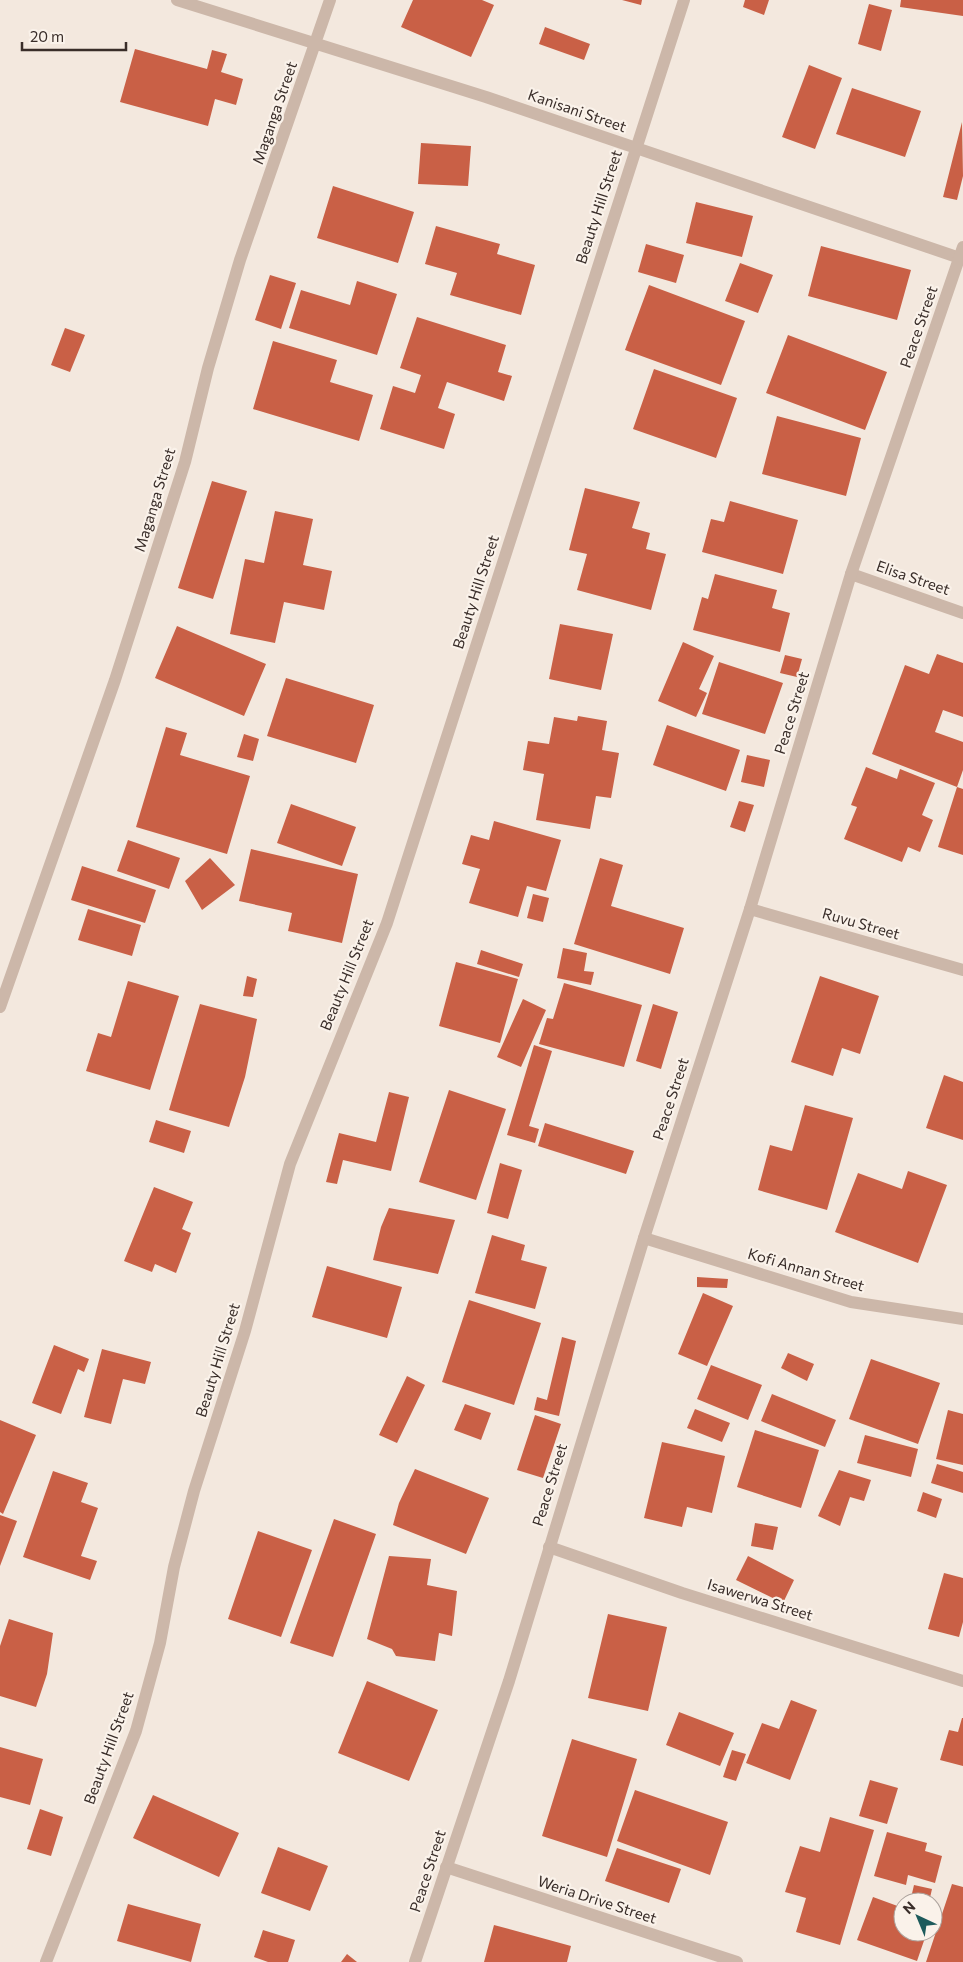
<svg xmlns="http://www.w3.org/2000/svg" width="963" height="1962" font-family="Commissioner,sans-serif">
<style>
.building{fill:#c96046}
.lines{fill:none;stroke-linecap:round;stroke-linejoin:round}
.minor{stroke:#ccb7a9;stroke-width:12}
.tertiary{stroke:#ccb7a9;stroke-width:12}
.labels{text-anchor:middle;stroke-width:4.5;stroke-linejoin:round;paint-order:stroke}
.street-label{font-size:15px;fill:#392d29;stroke:#faf2ea}
</style>
<rect width="100%" height="100%" fill="#f3e8de"/>
<path class="building" d="M413 0H482L494 5 471 57 401 27Z
M622 0H642L641 5Z
M745 0H769L764 15 743 7Z
M901 0H963V16L900 7Z
M869 4 892 10 881 51 858 44Z
M545 27 590 44 584 60 539 44Z
M135 49 207 69 212 50 227 54 221 72 243 79 236 105 215 99 208 126 120 102Z
M809 65 842 78 815 149 782 137Z
M852 88 921 111 905 157 836 134Z
M962 122 963 176 957 200 943 197Z
M421 143 471 146 468 186 418 184Z
M333 186 414 212 398 263 317 238Z
M696 202 753 216 742 257 686 243Z
M436 226 500 244 497 254 535 265 521 315 450 295 457 273 425 264Z
M646 244 684 255 676 283 638 272Z
M821 246 911 270 897 320 808 296Z
M740 263 773 275 758 313 725 301Z
M270 275 296 283 281 329 255 320Z
M357 281 397 294 377 355 289 328 301 290 350 305Z
M649 285 745 321 721 385 625 350Z
M417 317 506 345 498 372 512 376 504 401 447 382 438 408 455 414 444 449 380 429 393 386 415 393 421 375 400 368Z
M65 328 85 335 70 372 51 365Z
M788 335 887 372 865 430 766 393Z
M273 341 337 360 330 382 373 395 359 441 253 409Z
M654 369 737 398 716 458 633 429Z
M777 416 861 438 846 496 762 474Z
M212 481 247 491 213 599 178 588Z
M585 488 640 502 632 528 650 533 646 549 666 554 651 610 577 590 587 554 569 550Z
M730 501 798 520 783 574 702 552 711 519 724 522Z
M275 511 313 519 303 565 332 571 324 610 284 602 275 643 230 634 245 559 264 563Z
M715 574 777 590 772 608 790 613 780 652 693 630 702 597 708 599Z
M560 624 613 634 601 690 549 679Z
M177 626 266 664 244 716 155 678Z
M683 642 714 656 699 689 707 693 696 717 658 701Z
M937 654 963 663V717L943 710 935 732 963 742V770L957 787 872 754 905 665 929 674Z
M785 655 802 659 797 677 780 673Z
M719 662 783 683 765 734 702 714Z
M286 678 374 705 356 763 267 736Z
M578 716 607 721 602 750 619 753 611 798 596 796 590 829 536 820 544 774 523 770 528 741 549 744 554 717 577 721Z
M667 725 740 750 726 791 653 765Z
M166 727 187 733 180 755 250 776 227 854 136 827Z
M244 734 259 739 253 761 237 757Z
M747 755 770 760 764 787 741 782Z
M866 767 897 779 900 769 935 783 922 815 933 820 920 852 908 847 902 862 844 839 857 807 851 805Z
M957 787 963 789V855L938 847Z
M739 801 754 805 745 832 730 827Z
M291 804 356 827 342 866 277 843Z
M494 821 561 840 546 891 527 886 518 917 469 903 480 869 462 864 471 835 489 840Z
M128 840 180 858 169 889 117 871Z
M251 849 358 874 342 943 288 931 292 913 239 901Z
M210 858 235 885 202 910 185 881Z
M600 858 623 865 611 906 684 928 670 974 574 944Z
M82 866 156 890 145 923 71 900Z
M533 894 549 898 543 922 527 918Z
M88 909 141 925 132 956 78 940Z
M563 948 587 953 584 971 594 972 591 985 557 978Z
M481 950 523 964 519 977 477 964Z
M456 962 518 979 500 1043 439 1026Z
M247 976 257 979 253 997 243 996Z
M820 976 879 996 860 1054 842 1048 833 1076 791 1062Z
M128 981 179 996 150 1090 86 1071 98 1033 111 1037Z
M564 983 642 1005 624 1067 539 1044 547 1018 553 1019Z
M523 999 546 1010 521 1067 497 1057Z
M200 1004 257 1019 245 1077 229 1127 169 1110Z
M653 1004 678 1012 661 1069 636 1061Z
M534 1045 552 1051 529 1126 539 1129 535 1143 507 1135Z
M944 1075 963 1082V1140L926 1128Z
M449 1090 506 1109 476 1200 419 1182Z
M389 1092 409 1097 391 1171 343 1160 337 1184 326 1182 339 1133 376 1142Z
M805 1105 853 1118 827 1210 758 1190 770 1145 792 1151Z
M156 1120 191 1131 184 1153 149 1142Z
M545 1123 634 1151 626 1174 538 1146Z
M500 1163 522 1170 508 1219 487 1213Z
M908 1171 947 1185 918 1263 835 1232 858 1173 902 1189Z
M154 1187 193 1202 182 1229 191 1233 176 1273 155 1264 152 1272 124 1261Z
M389 1208 455 1220 438 1274 373 1260 381 1227Z
M492 1235 525 1245 521 1260 547 1267 535 1309 475 1293Z
M327 1266 402 1287 387 1338 312 1317Z
M697 1277 728 1279 727 1288 697 1287Z
M703 1293 733 1306 707 1366 678 1354Z
M469 1300 541 1323 514 1405 442 1382Z
M562 1337 576 1341 559 1416 534 1410 537 1397 547 1400Z
M54 1345 89 1359 84 1372 78 1369 61 1414 32 1403Z
M102 1349 151 1362 145 1384 123 1379 111 1424 84 1417Z
M788 1353 814 1364 807 1381 781 1368Z
M871 1359 940 1383 918 1444 849 1419Z
M711 1365 762 1385 748 1420 697 1399Z
M407 1376 425 1385 397 1443 379 1435Z
M772 1394 836 1420 825 1447 761 1421Z
M465 1404 491 1413 481 1440 454 1430Z
M695 1409 730 1423 722 1442 687 1428Z
M948 1410 963 1414V1465L936 1459Z
M535 1415 561 1424 543 1478 517 1470Z
M0 1420 36 1435 3 1514 0 1512Z
M755 1430 819 1450 801 1508 737 1487Z
M865 1435 918 1449 911 1477 857 1463Z
M662 1442 725 1456 712 1513 687 1507 682 1527 644 1518Z
M937 1464 963 1472V1493L931 1483Z
M415 1469 489 1498 466 1554 393 1525 399 1503Z
M839 1470 871 1480 864 1501 850 1497 840 1526 818 1516Z
M53 1471 88 1483 81 1502 98 1508 81 1556 97 1561 90 1580 23 1557Z
M923 1492 942 1499 936 1518 917 1511Z
M0 1515 17 1521 0 1566Z
M334 1519 376 1534 333 1657 290 1643Z
M755 1523 778 1527 773 1550 751 1546Z
M258 1531 312 1550 281 1637 228 1619Z
M389 1556 431 1559 427 1585 457 1591 452 1636 439 1633 435 1661 396 1656 392 1649 367 1639Z
M748 1556 794 1580 783 1603 736 1580Z
M944 1573 963 1578V1622L959 1637 928 1629Z
M608 1614 667 1627 648 1711 588 1698Z
M9 1619 53 1633 47 1674 36 1707 0 1696V1646Z
M367 1681 438 1710 409 1781 338 1753Z
M791 1700 817 1710 790 1780 746 1763 762 1723 779 1729Z
M679 1712 734 1733 720 1766 666 1745Z
M962 1718H963V1766L940 1760 949 1730 958 1732Z
M572 1739 637 1759 607 1857 542 1836Z
M0 1747 43 1759 30 1805 0 1797Z
M732 1750 746 1754 736 1781 723 1777Z
M870 1780 898 1788 887 1824 859 1816Z
M635 1790 728 1822 710 1875 617 1841Z
M153 1795 239 1833 219 1877 133 1838Z
M40 1809 63 1817 51 1856 27 1849Z
M830 1817 874 1830 840 1945 796 1932 806 1898 785 1892 800 1846 820 1852Z
M887 1832 927 1843 925 1851 942 1856 935 1883 908 1875 906 1885 874 1876Z
M278 1847 328 1866 310 1911 261 1893Z
M617 1848 681 1869 669 1903 605 1881Z
M952 1884 963 1887V1962H926Z
M914 1885 932 1889 929 1902H910Z
M873 1897 903 1908V1932H927L917 1961 857 1940Z
M128 1904 201 1924 191 1962 117 1941Z
M494 1925 571 1946 567 1962H484Z
M263 1930 295 1940 288 1962H268L254 1957Z
M347 1954 357 1962H341Z"/>
<g class="lines">
<path class="minor" d="M177 0 486 97 963 259
M851 574 963 613
M750 909 963 970
M0 1007 115 680 185 462 208 368 240 260 330 0
M644 1238 851 1302 963 1319
M549 1547 682 1593 963 1681
M446 1867 737 1962
M46 1962 136 1731 160 1643 174 1567 194 1491 245 1331 290 1164 387 923 684 0"/>
<path class="tertiary" d="M415 1962 509 1681 644 1238 750 909 851 574 963 247"/>
</g>
<g class="labels">
<g class="street-label">
<text transform="translate(577 111) rotate(19)" y="5">Kanisani Street</text>
<text transform="translate(275 113) rotate(-71)" y="5">Maganga Street</text>
<text transform="translate(599 207) rotate(-72)" y="5">Beauty Hill Street</text>
<text transform="translate(919 327) rotate(-71)" y="5">Peace Street</text>
<text transform="translate(155 500) rotate(-73)" y="5">Maganga Street</text>
<text transform="translate(913 578) rotate(19)" y="5">Elisa Street</text>
<text transform="translate(476 592) rotate(-72)" y="5">Beauty Hill Street</text>
<text transform="translate(792 713) rotate(-73)" y="5">Peace Street</text>
<text transform="translate(861 924) rotate(16)" y="5">Ruvu Street</text>
<text transform="translate(347 975) rotate(-68)" y="5">Beauty Hill Street</text>
<text transform="translate(671 1099) rotate(-72)" y="5">Peace Street</text>
<text transform="translate(806 1270) rotate(16)" y="5">Kofi Annan Street</text>
<text transform="translate(218 1360) rotate(-73)" y="5">Beauty Hill Street</text>
<text transform="translate(550 1485) rotate(-73)" y="5">Peace Street</text>
<text transform="translate(760 1600) rotate(17)" y="5">Isawerwa Street</text>
<text transform="translate(109 1748) rotate(-70)" y="5">Beauty Hill Street</text>
<text transform="translate(428 1871) rotate(-72)" y="5">Peace Street</text>
<text transform="translate(597 1900) rotate(18)" y="5">Weria Drive Street</text>
</g>
</g>
<g transform="translate(918 1917) rotate(316)"><circle r="24" fill="#faf2ea" stroke="#ada39d"/>
<path d="M0-4L9 19L0 12L-9 19Z" fill="#1d5a5b"/>
<text y="-8" font-size="14" font-weight="bold" text-anchor="middle" fill="#392d29">N</text>
</g>
<path d="M22 42v8h104v-8" fill="none" stroke="#392d29" stroke-width="2.5"/>
<text x="30" y="42" font-size="15" fill="#392d29" stroke="#faf2ea" stroke-width="4" paint-order="stroke">20 m</text>
</svg>
